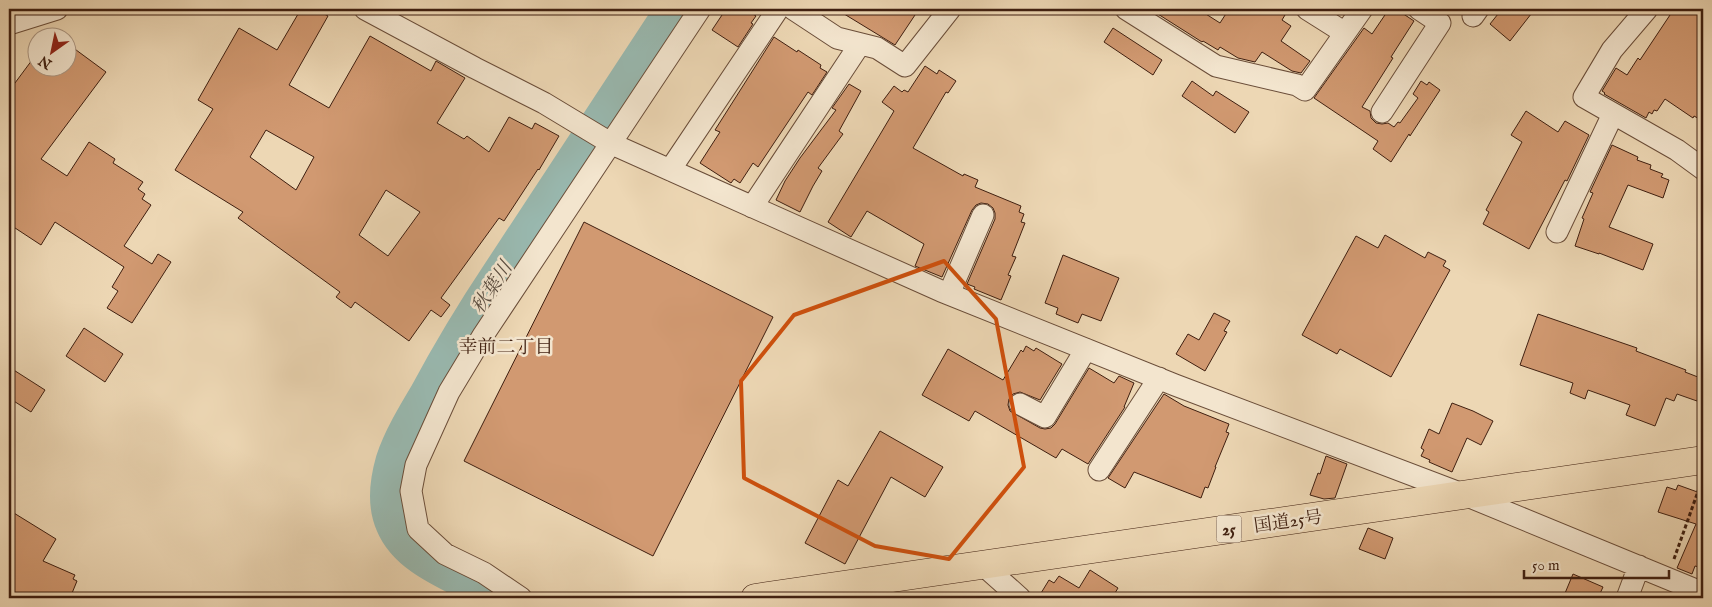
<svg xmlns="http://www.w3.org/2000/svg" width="1712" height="607" font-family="'IM FELL English','Noto Serif JP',serif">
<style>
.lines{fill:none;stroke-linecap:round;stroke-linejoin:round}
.river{stroke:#99b9b0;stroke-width:35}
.building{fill:#d19971;stroke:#3f1f10;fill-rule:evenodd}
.street-casing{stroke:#6a4d39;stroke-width:23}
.highway-casing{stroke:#3f1f10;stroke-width:29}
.path{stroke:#3f1f10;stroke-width:3;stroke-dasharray:4 2.5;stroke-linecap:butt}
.street{stroke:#f3e5ce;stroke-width:21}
.highway{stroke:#edd7b4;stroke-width:28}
.marked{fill:none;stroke:#cf500d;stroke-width:4;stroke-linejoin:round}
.labels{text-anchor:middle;stroke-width:5;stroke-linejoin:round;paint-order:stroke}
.shield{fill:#f3e5ce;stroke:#755a49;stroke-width:1}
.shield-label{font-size:16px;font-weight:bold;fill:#3f1f10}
.street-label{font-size:18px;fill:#3f1f10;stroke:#f3e5ce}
.water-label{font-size:19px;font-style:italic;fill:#5a4d40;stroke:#f3e5ce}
.neighbourhood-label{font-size:19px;fill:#3f1f10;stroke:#f3e5ce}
</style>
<rect width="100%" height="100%" fill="#edd7b4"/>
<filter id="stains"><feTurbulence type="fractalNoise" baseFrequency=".004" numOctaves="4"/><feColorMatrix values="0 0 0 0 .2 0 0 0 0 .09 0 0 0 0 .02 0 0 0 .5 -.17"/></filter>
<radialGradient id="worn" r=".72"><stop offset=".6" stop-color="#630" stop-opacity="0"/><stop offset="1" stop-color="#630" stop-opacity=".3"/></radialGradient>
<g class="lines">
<path class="river" d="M495 598C463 577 409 563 393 524 384 504 387 482 393 461 400 439 415 414 427 394 449 353 473 313 499 274 557 186 615 97 673 9"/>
</g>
<path class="building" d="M301 9H315L328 16 289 85 329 108 370 36 431 71 436 61 465 78 437 123 464 139 467 136 489 152 509 117 532 129 535 123 559 136 539 170 538 169 504 221 499 218 441 298 450 305 441 317 431 310 409 341 355 302 351 308 336 297 340 292 238 218 243 212 175 170 213 109 198 100 239 28 277 50ZM266 130 314 157 296 190 250 157ZM386 190 420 212 388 256 359 235Z
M726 9H745L756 16 751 23 753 24 738 47 712 30Z
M836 9H919L895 45Z
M1150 9H1198L1220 23 1229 9H1276L1285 15 1282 20 1291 26 1281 41 1310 61 1301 73 1292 71 1262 52 1255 62 1238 58 1220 47 1218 50 1203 41 1202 42Z
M1389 9H1396L1414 21 1391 57 1393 58 1362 107 1370 111 1371 118 1376 123 1382 124 1388 123 1394 127 1398 122 1400 123 1418 98 1413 94 1421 81 1427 85 1429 82 1440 90 1410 136 1409 134 1391 162 1373 149 1378 141 1314 98 1364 28 1372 34Z
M1502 9H1535L1510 41 1490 24Z
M1674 9H1703V121L1694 116 1693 118 1665 99 1657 111 1654 110 1652 114 1649 112 1646 118 1604 94 1605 93 1602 91 1616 68 1627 75 1638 58 1640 60Z
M1113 28 1162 60 1153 75 1104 42Z
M774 37 797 52 798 50 821 65 820 68 827 72 812 95 808 92 758 167 753 163 740 183 734 179 731 183 700 163 720 132 715 130Z
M68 44 106 72 41 159 67 176 89 142 115 159 113 163 143 182 138 189 145 194 142 199 151 205 124 246 152 264 158 254 171 262 132 323 107 308 118 291 112 287 124 267 55 222 41 245 9 224V91L38 52V68H68Z
M925 66 937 74 939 70 956 81 948 93 946 92 913 148 963 176 964 174 978 180 975 187 1021 206 1019 212 1024 214 1021 222 1025 223 1012 256 1016 257 1008 275 1011 276 1001 300 974 289 975 287 967 284 995 219V213L993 208 988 204 981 203 976 205 972 210 942 277 915 266 924 244 867 211 851 237 828 222 894 111 882 102 894 86 902 92 904 90 908 92Z
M1192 81 1213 96 1216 91 1249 112 1235 133 1182 96Z
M849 84 861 91 839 131 843 134 818 168 822 171 813 186 800 212 776 200 785 181 800 158 836 110 832 108Z
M1526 111 1558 132 1565 121 1589 135 1567 181 1565 180 1529 249 1483 224 1489 212 1486 210 1522 142 1511 135Z
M1612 145 1638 157 1637 160 1651 165 1650 169 1663 174 1661 177 1669 180 1663 198 1628 185 1609 227 1653 244 1643 270 1599 253V254L1575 246 1584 219 1582 218 1593 193 1590 192Z
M584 222 773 317 653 556 464 461Z
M1385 235 1425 258 1428 252 1446 261 1443 266 1450 270 1391 377 1340 349 1337 354 1302 335 1356 236 1378 248Z
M1063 255 1119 278 1101 321 1082 314 1078 323 1056 314 1058 308 1045 303Z
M1214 313 1230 321 1224 331 1227 332 1205 371 1176 354 1188 334 1199 340Z
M1538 314 1637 348 1636 351 1686 370 1685 372 1703 379 1697 401 1677 394 1674 401 1666 398 1655 426 1626 415 1630 405 1588 390 1585 399 1570 393 1573 383 1520 365Z
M84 328 123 354 105 382 66 356Z
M1026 346 1034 351 1036 348 1062 364 1040 400 1020 392 1013 394 1009 399 1008 405 1010 411 1040 428 1045 429 1051 428 1055 424 1089 368 1114 383 1119 376 1134 383 1124 407H1125L1088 464 1062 449 1056 458 975 411 969 421 922 395 948 349 1003 380 1021 350 1023 352Z
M9 367 45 390 31 412 9 398Z
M1164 394 1184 406 1229 424 1226 432 1229 433 1215 467H1216L1208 488 1205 487 1201 498 1134 472 1125 488 1108 478Z
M1452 403 1473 411 1493 421 1481 445 1467 438 1452 472 1429 462 1430 460 1421 456 1424 450 1421 448 1429 429 1439 434Z
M880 431 943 467 925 497 891 477 845 564 805 543 838 480 848 486Z
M1326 456 1347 464 1335 498 1324 499 1310 495 1318 473 1320 474Z
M1678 485 1703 494V558L1699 567 1695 566 1692 574 1677 568 1696 524 1658 512 1667 487 1676 490Z
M9 510 56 539 43 561 75 575 73 579 77 581 70 598H9Z
M1368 528 1393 538 1385 559 1359 549Z
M1090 570 1118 588 1112 598H1038L1049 580 1054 583 1059 576 1079 588Z
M1573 574 1603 587 1598 598H1563Z"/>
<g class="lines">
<g class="street-casing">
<path id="street" d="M365 9 475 68 544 103 612 144 941 291 1175 385 1465 495 1703 593
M793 9 837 38 877 48 905 66 950 9
M1126 9 1216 66 1297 85 1305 90 1362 9
M1307 9 1345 33
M1647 9 1612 50 1584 97 1677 150 1703 169
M1473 16 1478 9
M9 24 57 9
M1382 112 1440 23 1419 9
M670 170 778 9
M752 207 860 44
M1557 232 1613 114
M949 294 983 215
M1020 404 1045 417 1086 349
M1099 470 1159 378
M983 565 1020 598
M521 598 484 573 445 554 418 529 411 491 416 465 449 392 484 334 700 9
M1627 598 1639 566"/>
</g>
<g class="highway-casing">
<path id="highway" d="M755 598 1703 460"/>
</g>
<path class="path" d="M1674 559 1701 483"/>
<use href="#street" class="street"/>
<use href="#highway" class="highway"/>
</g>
<path class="marked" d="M944 261 996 319 1024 467 949 559 875 546 744 478 741 381 794 315Z"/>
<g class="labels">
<rect class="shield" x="1216.5" y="515.5" width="25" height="27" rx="4"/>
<g class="shield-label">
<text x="1229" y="535">25</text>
</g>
<g class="street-label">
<text transform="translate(1288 521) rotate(-8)" y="6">国道25号</text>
</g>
<g class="water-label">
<text transform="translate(491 287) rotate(-57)" y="7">秋葉川</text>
</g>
<g class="neighbourhood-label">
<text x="506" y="353">幸前二丁目</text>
</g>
</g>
<rect width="1712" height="607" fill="none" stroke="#edd7b4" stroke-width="30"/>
<rect x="10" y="10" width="1692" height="587" fill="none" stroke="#3f1f10" stroke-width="2.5"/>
<rect x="15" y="15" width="1682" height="577" fill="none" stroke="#3f1f10"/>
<g transform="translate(52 52) rotate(213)"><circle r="24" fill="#f3e5ce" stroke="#ab9682"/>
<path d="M0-4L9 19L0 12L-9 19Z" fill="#8f2418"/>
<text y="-8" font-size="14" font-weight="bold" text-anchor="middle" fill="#3f1f10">N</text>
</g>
<path d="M1524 570v8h145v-8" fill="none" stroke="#3f1f10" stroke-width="2.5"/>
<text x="1532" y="570" font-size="15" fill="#3f1f10" stroke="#f3e5ce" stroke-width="4" paint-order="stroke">50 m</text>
<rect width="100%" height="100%" filter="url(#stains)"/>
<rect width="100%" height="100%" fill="url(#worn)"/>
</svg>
